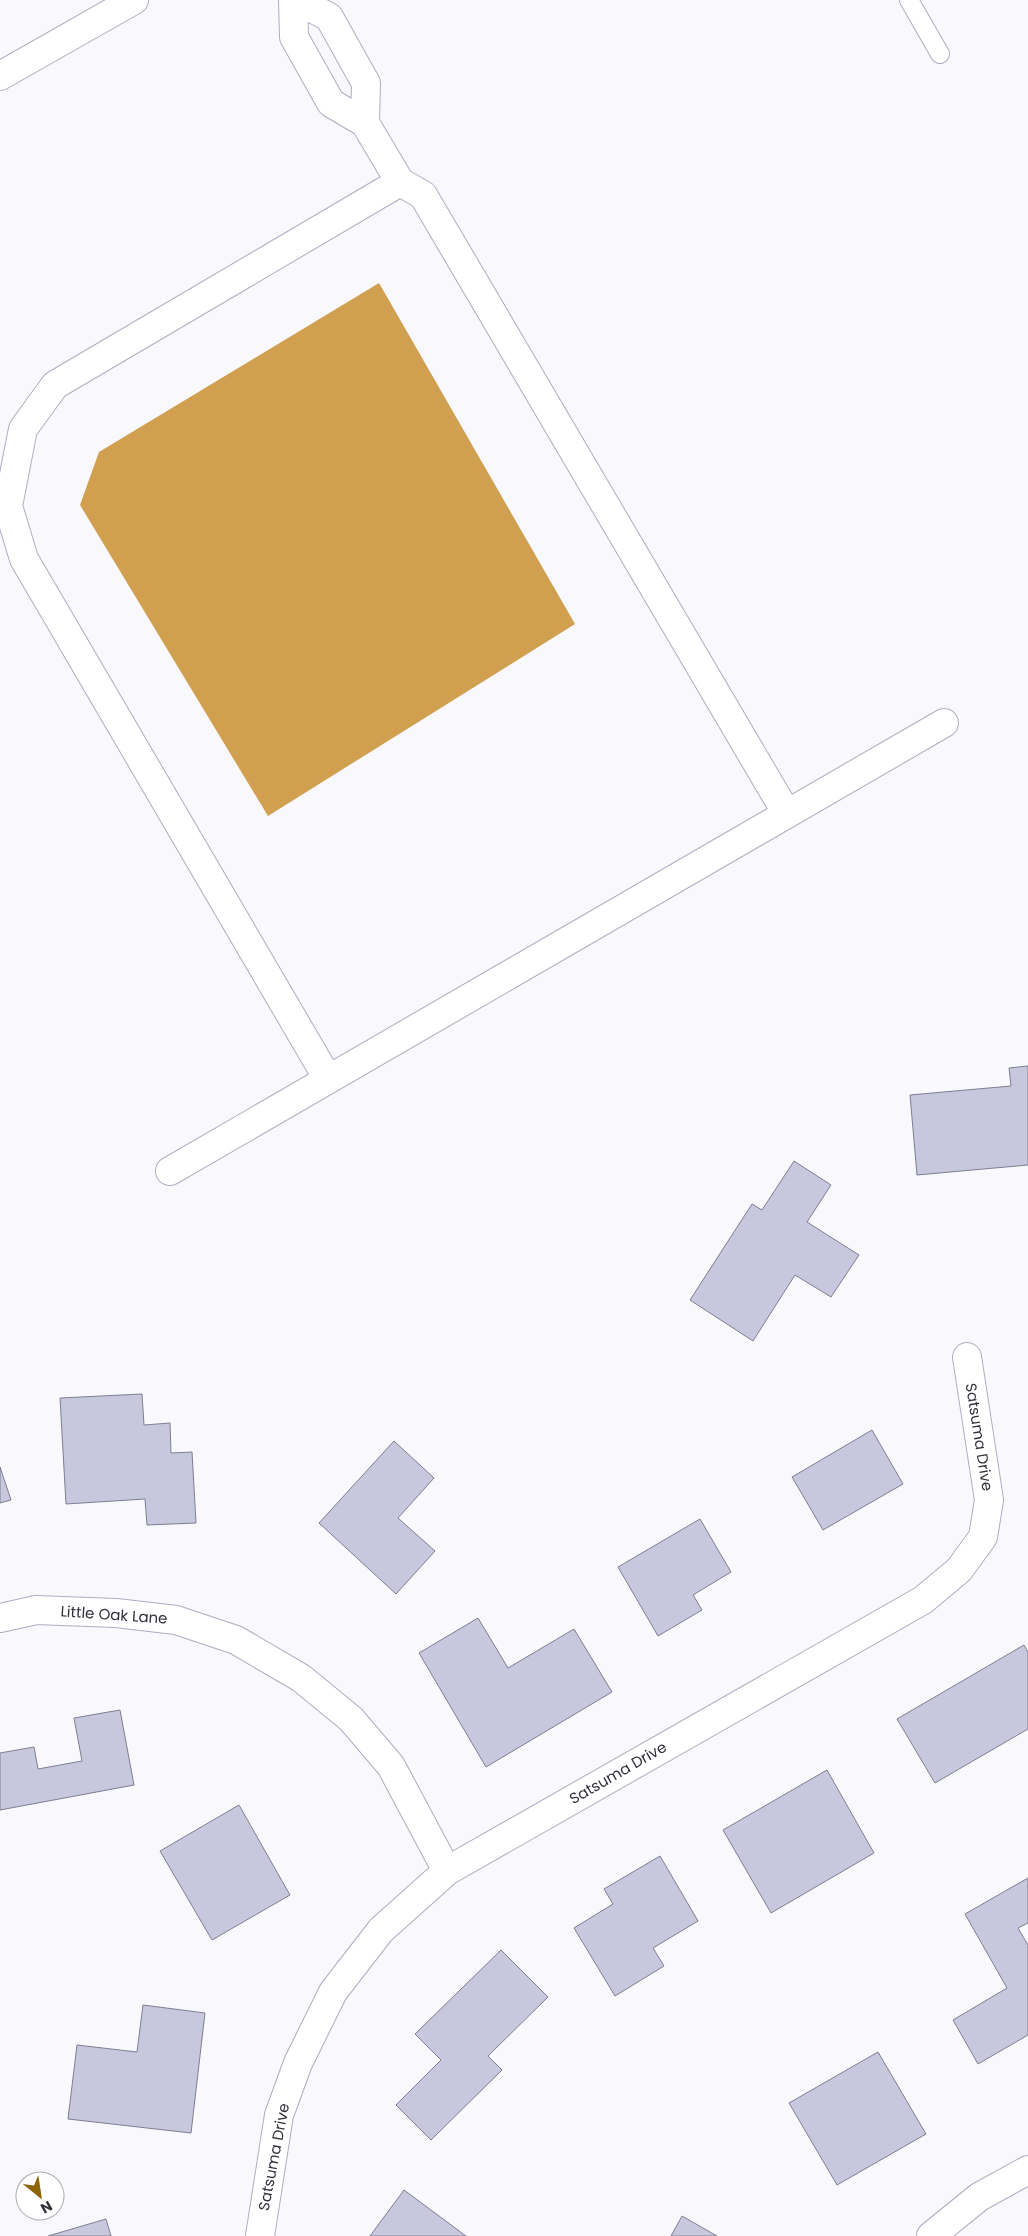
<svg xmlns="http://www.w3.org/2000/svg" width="1028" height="2236" font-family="Poppins,sans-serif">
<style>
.water{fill:#d0a050}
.building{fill:#c7c8de;stroke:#7e7e92}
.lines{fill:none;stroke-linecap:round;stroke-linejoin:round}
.lane-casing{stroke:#adadc3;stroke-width:20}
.street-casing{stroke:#adadc3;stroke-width:30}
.secondary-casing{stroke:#adadc3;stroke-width:30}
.lane{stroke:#fff;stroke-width:18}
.street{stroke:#fff;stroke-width:28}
.secondary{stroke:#fff;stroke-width:28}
.labels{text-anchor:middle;stroke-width:4;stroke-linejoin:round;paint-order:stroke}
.street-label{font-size:15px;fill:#31323a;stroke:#fff}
</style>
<rect width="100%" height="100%" fill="#f8f8fd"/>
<path class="water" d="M379 283 575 624 268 816 80 505 99 452Z"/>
<path class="building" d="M1028 1066V1165L917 1175 910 1095 1011 1086 1009 1068Z
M794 1161 831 1185 807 1222 859 1255 831 1297 795 1275 753 1341 690 1300 752 1204 762 1210Z
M142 1394 144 1425 170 1423 171 1453 192 1452 196 1523 147 1525 145 1499 66 1504 60 1398Z
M872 1430 903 1484 823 1530 792 1477Z
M394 1441 434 1478 398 1518 435 1551 396 1594 319 1523Z
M0 1467 11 1500 0 1503Z
M700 1519 731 1572 693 1595 702 1610 658 1636 618 1567Z
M478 1618 508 1668 574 1629 612 1692 486 1767 419 1653Z
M1024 1645 1028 1652V1729L935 1783 897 1719Z
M120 1710 134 1785 0 1810V1753L34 1747 38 1769 82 1761 74 1718Z
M827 1770 874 1853 771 1913 723 1830Z
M239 1805 290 1895 212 1940 160 1851Z
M660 1856 698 1921 653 1948 664 1966 615 1996 574 1928 613 1904 604 1889Z
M1028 1878V1923L1018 1928 1028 1945V2035L978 2064 953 2020 1007 1988 965 1914Z
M501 1950 548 1997 488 2056 502 2070 431 2140 396 2105 441 2060 415 2034Z
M143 2005 205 2013 191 2133 68 2119 77 2045 137 2052Z
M878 2052 926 2134 837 2185 789 2103Z
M404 2190 466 2236H370Z
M682 2216 717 2236H671Z
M106 2219 111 2236H48Z"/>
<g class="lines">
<g class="lane-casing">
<path id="lane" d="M909 0 940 54"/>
</g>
<g class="street-casing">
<path id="street" d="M293 0 294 37 331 103 365 123 400 182 55 385 23 429 8 506 24 559 328 1079
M296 0 329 17 358 69 366 83 365 123
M400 182 423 195 787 814
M170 1171 944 723
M0 1618 36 1610 116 1613 176 1620 236 1640 301 1678 351 1719 391 1766 447 1871
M260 2236 279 2115 298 2063 333 1992 381 1930 447 1871 923 1600 959 1570 983 1537 989 1500 967 1357
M931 2236 979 2197 1028 2170"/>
</g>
<g class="secondary-casing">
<path id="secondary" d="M0 76 134 0"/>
</g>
<use href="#lane" class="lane"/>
<use href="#street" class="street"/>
<use href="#secondary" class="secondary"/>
</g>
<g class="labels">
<g class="street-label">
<text transform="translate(979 1437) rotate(81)" y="5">Satsuma Drive</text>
<text transform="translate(114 1615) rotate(4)" y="5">Little Oak Lane</text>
<text transform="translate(618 1773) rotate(-30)" y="5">Satsuma Drive</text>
<text transform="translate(274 2157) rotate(-79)" y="5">Satsuma Drive</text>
</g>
</g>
<g transform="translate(40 2196) rotate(150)"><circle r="24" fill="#ffffff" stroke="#adadb0"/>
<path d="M0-4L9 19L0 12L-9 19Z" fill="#8e6409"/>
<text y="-8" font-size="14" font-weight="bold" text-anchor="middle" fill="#31323a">N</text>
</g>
</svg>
